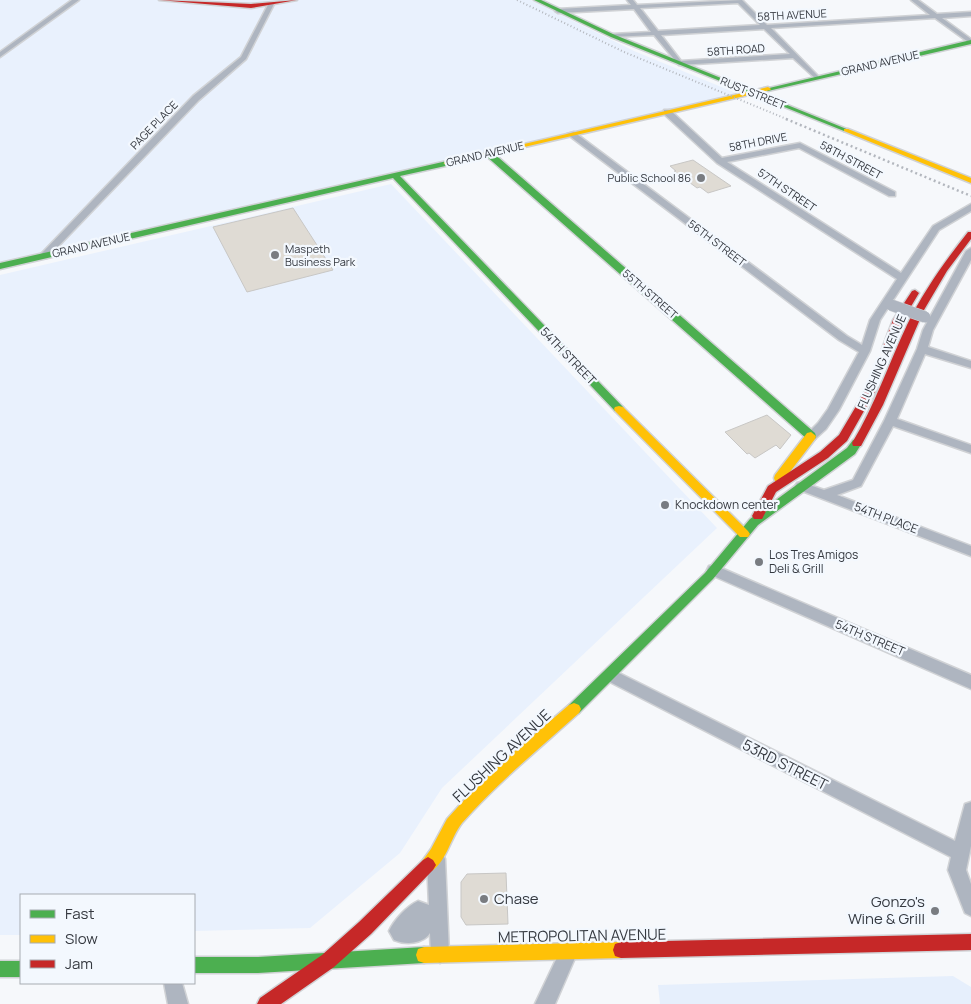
<svg xmlns="http://www.w3.org/2000/svg" width="971" height="1004" font-family="Manrope,sans-serif">
<style>
.built{fill:#e9f1fd}
.green{fill:#e6effc}
.building{fill:#dfdbd4;stroke:#c8c7c5}
.lines{fill:none;stroke-linecap:round;stroke-linejoin:round}
.street-casing{stroke:#d0d2d5;stroke-width:3}
.fast-casing{stroke:#d0d2d5;stroke-width:3}
.slow-casing{stroke:#d0d2d5;stroke-width:3}
.jam-casing{stroke:#d0d2d5;stroke-width:3}
.street{fill:#aeb5c0;fill-rule:evenodd}
.fast{fill:#4caf50;fill-rule:evenodd}
.slow{fill:#ffc107;fill-rule:evenodd}
.jam{fill:#c62828;fill-rule:evenodd}
.rail-far1{stroke:#b3b7be;stroke-width:2;stroke-dasharray:1 2.5;stroke-linecap:butt}
.rail{stroke:#b3b7be;stroke-width:2.5;stroke-dasharray:2 3;stroke-linecap:butt}
.street-bridge-casing{stroke:#d0d2d5;stroke-width:12;stroke-linecap:butt}
.street-bridge{stroke:#aeb5c0;stroke-width:11}
.poi-dot{fill:#797c81;stroke:#f3f8fe;stroke-width:2}
.labels{text-anchor:middle;stroke-width:4.5;stroke-linejoin:round;paint-order:stroke}
.far-street-label{font-size:11px;fill:#353940;stroke:#f3f8fe}
.far-poi-label{font-size:11px;fill:#353940;stroke:#f3f8fe;text-anchor:end}
.street-label{font-size:12px;fill:#353940;stroke:#f3f8fe}
.poi-label{font-size:12px;fill:#353940;stroke:#f3f8fe;text-anchor:start}
.near-street-label{font-size:15px;fill:#353940;stroke:#f3f8fe}
.near-poi-label{font-size:15px;fill:#353940;stroke:#f3f8fe;text-anchor:start}
</style>
<rect width="100%" height="100%" fill="#f6f8fb"/>
<path class="built" d="M0 0H531L634 51 741 95 0 266Z
M391 184 717 528 442 788 400 853 310 928 194 931V895H21V935H0V275Z"/>
<path class="green" d="M953 976 971 987V1004H660L658 985Z"/>
<path class="building" d="M693 160 731 186 708 193 700 187 697 188 674 171H676L670 166Z
M293 208 333 270 247 292 213 227Z
M767 415 791 435 780 449 776 445 755 458 749 453 747 454 725 432Z
M506 873 508 924 466 925 461 917V882L467 874Z"/>
<g class="lines">
<g class="street-casing">
<path id="street" d="M72 0H79L0 57V52Z
M627 0H633L637 5 742 0 767 25 930 15 911 0H918L937 14 971 12V16L942 18 971 39V44L935 18 771 28 818 76 819 77 816 79 793 58 679 65 654 35 611 37V35L613 34 651 32 634 9 558 13 555 11 558 9 631 5ZM738 3 760 25 658 31 640 8ZM764 29 790 54 681 61 661 35Z
M269 3 274 4 246 59 199 100 47 258H41V254L193 96 241 57Z
M664 110H670L722 158 800 143 895 192V196H889L799 148 727 162 901 273 933 226 971 204V211L939 230 880 320 870 351 839 410 826 429 815 439 811 440 805 436 818 423 828 409 859 352 839 340 567 134 574 132 847 336 862 345 870 320 897 279 717 163 664 114Z
M971 248V260L933 330 928 347 971 361V368L925 354 897 419 971 445V453L893 426 861 486 837 495 971 546V556L797 489 795 486 797 483 801 482 824 490 853 480 884 421 917 349 923 330 966 251Z
M714 565 971 675V689L709 574 707 570 709 566Z
M611 669 955 841 965 804 971 802V846L966 870 971 884V916L965 913 948 870 951 857 606 680 604 675 606 670Z
M436 850 442 853 445 859 449 954 446 960 440 963 434 960 431 954 430 933C423 944 406 945 394 940L389 931C394 920 407 906 418 901L429 905 427 859 430 853Z
M569 942 575 945 578 951 555 1004H535L563 945Z
M164 983H182L188 1004H168Z"/>
</g>
<g class="fast-casing">
<path id="fast" d="M534 0H541L615 35 849 130 844 131 611 37Z
M971 40V44L768 91 765 89Z
M485 151H491L815 433 816 436 815 439H807L485 155Z
M447 161 451 163 450 165 400 176 623 407 624 409 623 411H615L393 178 0 269V263Z
M857 439 862 443 855 454 758 525 713 579 579 713 574 715 569 713 567 709 569 705 705 573 750 519 847 448 853 440Z
M424 947 430 949 432 955 430 961 424 963 258 973H194V957H258Z
M0 961H21V977H0Z"/>
</g>
<g class="slow-casing">
<path id="slow" d="M768 87 771 89 770 90 447 165 443 163Z
M844 129H848L971 178V183L844 131Z
M619 406 623 407 748 531 750 534 748 537H740L615 411 614 409 615 407Z
M811 432 816 436 815 439 783 481H775L774 478 775 475 807 433Z
M574 703 579 705 581 709 579 713C539 749 497 783 462 823 450 838 446 865 428 873L423 870 420 865 423 860 431 849 447 819 465 799 508 757 569 705Z
M621 942 627 944 629 950 627 956 621 958 424 963 418 961 416 955 418 949 424 947Z"/>
</g>
<g class="jam-casing">
<path id="jam" d="M159 0 251 4 297 0 251 8Z
M968 232H971V239L947 271 924 310 883 405 861 446H853L852 443C875 405 888 365 907 325 923 292 945 261 968 232Z
M915 290 919 293 903 320 892 349 887 352 884 351 882 349 893 320 912 291Z
M872 385 877 388 847 441 828 458 776 492 762 519H754L752 516 768 486 820 452 839 435 868 386Z
M428 857 433 860 436 865 433 870 371 934 334 967 281 1004H257L260 998 322 955 359 922 423 860Z
M971 934V950L621 958 615 956 613 950 615 944 621 942Z"/>
</g>
<use href="#street" class="street"/>
<use href="#fast" class="fast"/>
<use href="#slow" class="slow"/>
<use href="#jam" class="jam"/>
<path class="rail-far1" d="M517 0 624 52 789 120"/>
<path class="rail" d="M786 119 971 196"/>
<g class="street-bridge-casing">
<path id="street-bridge" d="M891 305 925 317"/>
</g>
<use href="#street-bridge" class="street-bridge"/>
</g>
<g class="poi-dot">
<circle cx="701" cy="178" r="5"/>
<circle cx="275" cy="255" r="5"/>
<circle cx="665" cy="505" r="5"/>
<circle cx="759" cy="562" r="5"/>
<circle cx="484" cy="899" r="5"/>
<circle cx="935" cy="911" r="5"/>
</g>
<g class="labels">
<g class="far-street-label">
<text transform="translate(792 15) rotate(-3)" y="4">58TH AVENUE</text>
<text transform="translate(736 50) rotate(-4)" y="4">58TH ROAD</text>
<text transform="translate(880 63) rotate(-13)" y="4">GRAND AVENUE</text>
<text transform="translate(753 93) rotate(22)" y="4">RUST STREET</text>
<text transform="translate(154 125) rotate(-46)" y="4">PAGE PLACE</text>
<text transform="translate(758 142) rotate(-11)" y="4">58TH DRIVE</text>
<text transform="translate(485 154) rotate(-13)" y="4">GRAND AVENUE</text>
<text transform="translate(851 160) rotate(28)" y="4">58TH STREET</text>
<text transform="translate(787 190) rotate(34)" y="4">57TH STREET</text>
<text transform="translate(717 243) rotate(37)" y="4">56TH STREET</text>
<text transform="translate(91 245) rotate(-13)" y="4">GRAND AVENUE</text>
<text transform="translate(650 294) rotate(41)" y="4">55TH STREET</text>
</g>
<g class="far-poi-label">
<text x="691" y="182">Public School 86</text>
<text x="285" y="253" text-anchor="start">Maspeth<tspan x="285" dy="13">Business Park</tspan></text>
</g>
<g class="street-label">
<text transform="translate(568 356) rotate(46)" y="4">54TH STREET</text>
<text transform="translate(882 362) rotate(-66)" y="4">FLUSHING AVENUE</text>
<text transform="translate(886 518) rotate(21)" y="4">54TH PLACE</text>
<text transform="translate(870 638) rotate(23)" y="4">54TH STREET</text>
</g>
<g class="poi-label">
<text x="675" y="509">Knockdown center</text>
<text x="769" y="559">Los Tres Amigos<tspan x="769" dy="14">Deli &amp; Grill</tspan></text>
</g>
<g class="near-street-label">
<text transform="translate(502 756) rotate(-43)" y="5">FLUSHING AVENUE</text>
<text transform="translate(785 765) rotate(27)" y="5">53RD STREET</text>
<text transform="translate(582 936) rotate(-1)" y="5">METROPOLITAN AVENUE</text>
</g>
<g class="near-poi-label">
<text x="494" y="904">Chase</text>
<text x="925" y="907" text-anchor="end">Gonzo's<tspan x="925" dy="17">Wine &amp; Grill</tspan></text>
</g>
</g>
<rect x="20" y="894" width="175" height="90" fill="#f3f8fe" stroke="#a7acb2"/>
<rect x="30" y="910" width="25" height="8" fill="#4caf50" stroke="#a7acb2"/>
<text x="65" y="919" font-size="15" fill="#353940">Fast</text>
<rect x="30" y="935" width="25" height="8" fill="#ffc107" stroke="#a7acb2"/>
<text x="65" y="944" font-size="15" fill="#353940">Slow</text>
<rect x="30" y="960" width="25" height="8" fill="#c62828" stroke="#a7acb2"/>
<text x="65" y="969" font-size="15" fill="#353940">Jam</text>
</svg>
